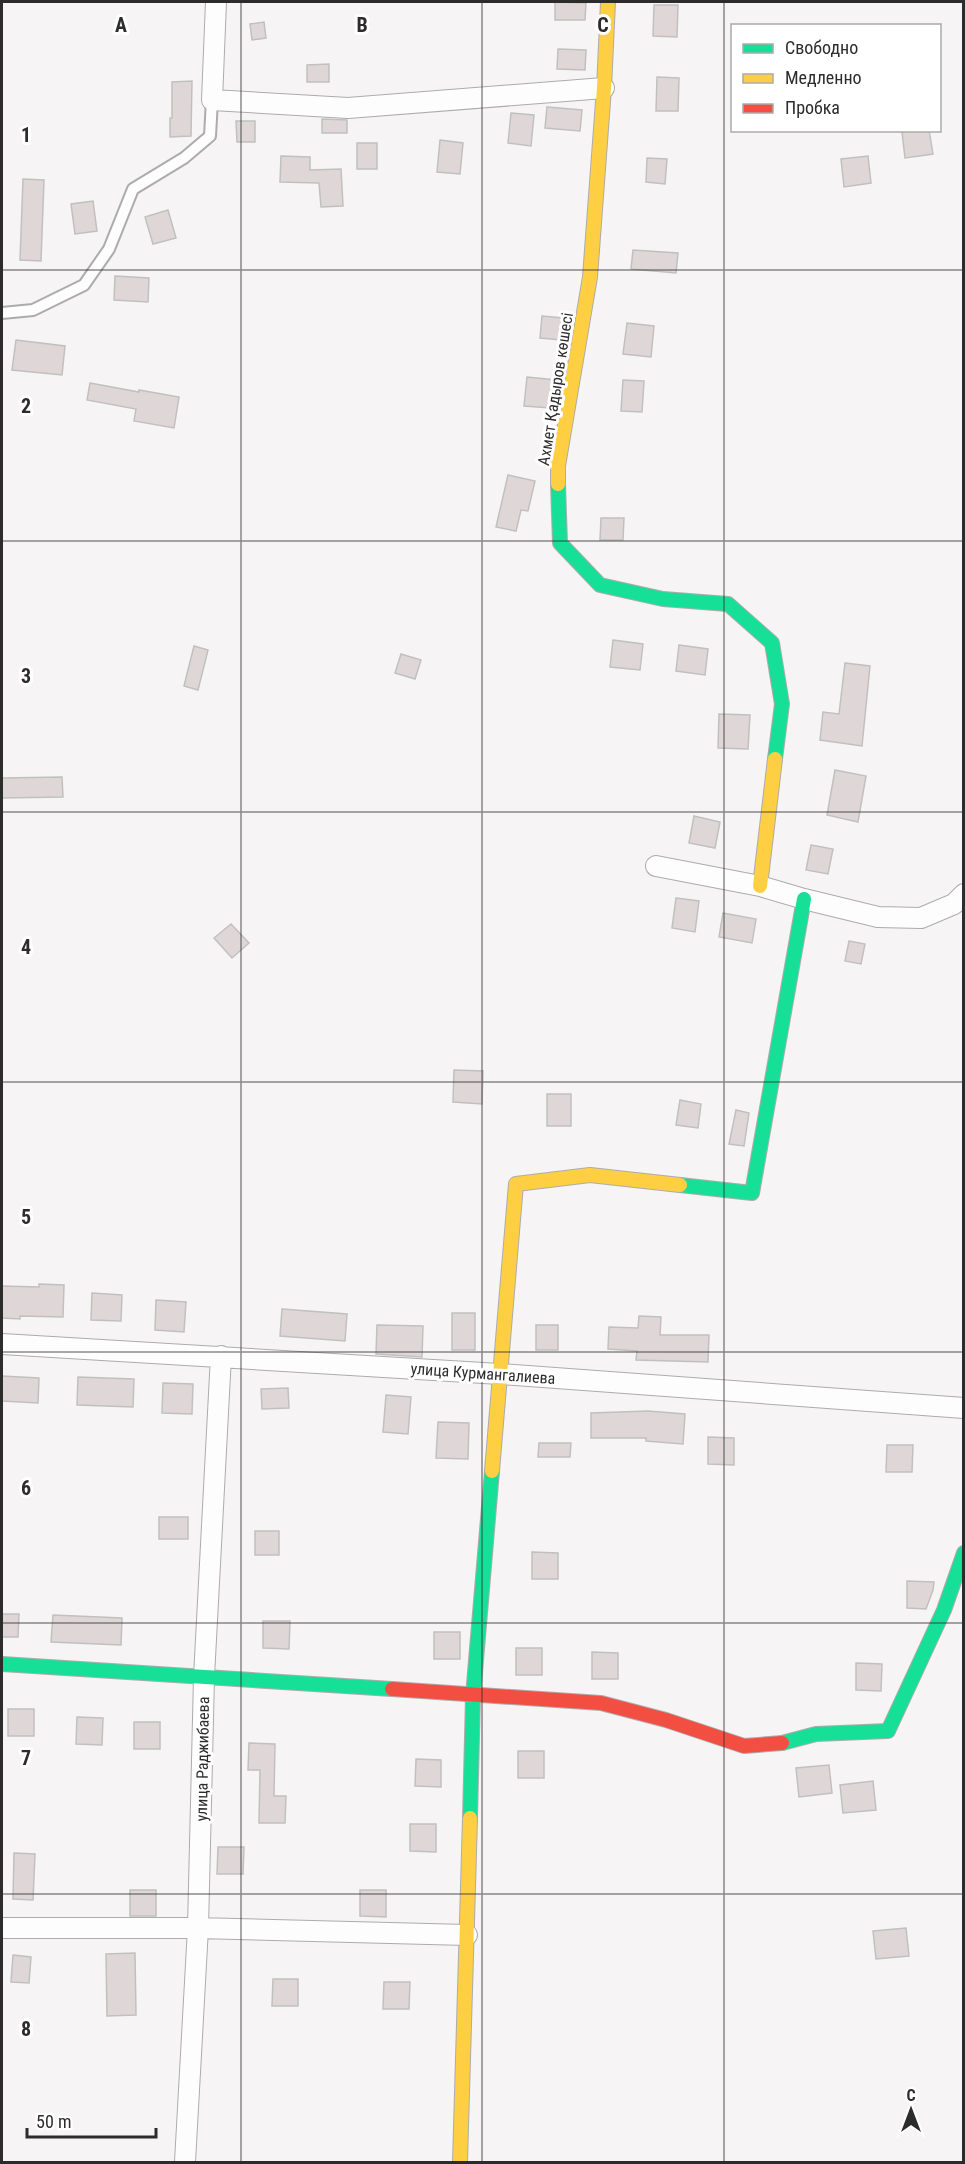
<svg xmlns="http://www.w3.org/2000/svg" width="965" height="2164" font-family="'Roboto Condensed',sans-serif">
<style>
.building{fill:#dfd6d8;stroke:#c1c0c0;stroke-width:1.5}
.lines{fill:none;stroke-linecap:round;stroke-linejoin:round}
.lane-casing{stroke:#adacac;stroke-width:14}
.street-casing{stroke:#adacac;stroke-width:22}
.fast-casing{stroke:#adacac;stroke-width:16}
.slow-casing{stroke:#adacac;stroke-width:16}
.jam-casing{stroke:#adacac;stroke-width:16}
.lane{stroke:#fefdfe;stroke-width:10}
.street{stroke:#fefdfe;stroke-width:20}
.fast{stroke:#16e098;stroke-width:14}
.slow{stroke:#ffcf43;stroke-width:14}
.jam{stroke:#f24e42;stroke-width:14}
.grid{fill:none;stroke:#2d2c2c;stroke-width:1.5;stroke-opacity:0.55}
.labels{text-anchor:middle;stroke-width:6;stroke-linejoin:round;paint-order:stroke}
.street-label{font-size:16px;fill:#2d2c2c;stroke:#fff}
.grid-label{font-size:20px;text-anchor:middle;font-weight:bold;fill:#2d2c2c;stroke:#fff;stroke-width:6;stroke-linejoin:round;paint-order:stroke}
</style>
<rect width="100%" height="100%" fill="#f6f4f5"/>
<path class="building" d="M555 2 586 3 585 20H555Z
M654 5H678L677 37 653 36Z
M264 22 266 38 252 40 250 24Z
M558 49 586 50 585 70 557 69Z
M329 64V82H307V65Z
M657 77 679 78 678 111H656Z
M192 81 191 136 170 137V118H172V82Z
M547 107 582 110 580 131 545 128Z
M511 113 534 115 531 146 508 143Z
M322 119 347 120V133H322Z
M236 121H255V142H237Z
M914 130H929L933 154 905 158 902 132Z
M440 140 463 143 460 174 437 172Z
M357 143H377V169H357Z
M281 156 310 157V170L341 169 343 206 321 207 319 183 280 182Z
M868 156 871 183 844 187 841 159Z
M647 158 667 159 665 184 646 182Z
M23 179 44 180 41 261 20 260Z
M93 201 97 231 75 234 71 204Z
M168 210 176 238 153 244 145 217Z
M633 250 678 253 676 273 631 269Z
M115 276 149 278 148 302 114 300Z
M542 316 563 318 561 340 540 338Z
M627 323 654 326 651 357 623 354Z
M16 340 65 346 62 375 12 370Z
M527 377 556 380 551 408 524 406Z
M623 380 644 381 642 412 621 411Z
M90 383 139 392V390L179 397 174 428 134 421 136 409 87 400Z
M508 475 535 481 528 511 521 510 516 531 496 527Z
M601 518H624L623 540H600Z
M613 640 643 644 640 670 610 667Z
M679 645 708 649 705 675 676 671Z
M194 646 208 650 198 690 184 686Z
M401 654 421 660 415 679 395 673Z
M845 663 870 666 862 746 820 740 823 712 839 714Z
M719 714 750 715 748 749 718 748Z
M835 770 866 776 858 822 827 815Z
M62 777 63 797 2 798V778Z
M694 816 720 822 715 848 689 843Z
M811 845 833 849 828 874 806 870Z
M676 898 699 901 695 932 672 928Z
M723 913 756 919 752 943 719 937Z
M231 924 249 943 232 958 214 938Z
M849 941 865 944 861 964 845 961Z
M454 1070 483 1071 482 1104 453 1102Z
M547 1094H571V1126H547Z
M680 1100 701 1104 698 1128 676 1125Z
M736 1110 749 1113 744 1146 729 1144Z
M39 1284 64 1285 63 1317 20 1316V1319L2 1318V1286L39 1287Z
M92 1293 122 1295 121 1321 91 1320Z
M156 1300 186 1302 184 1332 155 1330Z
M282 1309 347 1314 345 1341 280 1336Z
M452 1313H475V1350H452Z
M639 1316 661 1317 660 1335H709L708 1362 636 1360 637 1351 608 1349 609 1327 638 1328Z
M377 1325 423 1326 422 1357 376 1354Z
M536 1325H558V1350H536Z
M2 1376 39 1378 38 1403 2 1401Z
M78 1377 134 1379 133 1407 77 1405Z
M163 1383 193 1384 192 1414 162 1413Z
M288 1388 289 1408 262 1409 261 1389Z
M386 1395 411 1397 408 1434 383 1432Z
M648 1411 685 1414 683 1444 646 1441V1438H591V1413Z
M438 1422 469 1423 468 1459 436 1458Z
M708 1437 734 1438V1465L708 1464Z
M539 1443H571L570 1457H538Z
M887 1445H913L912 1472H886Z
M159 1517H188V1539H159Z
M255 1531H279V1555H255Z
M532 1552 558 1553V1579H532Z
M907 1581 934 1582 933 1590 926 1609 907 1608Z
M2 1614H19L18 1637H2Z
M53 1615 122 1618 121 1645 51 1642Z
M263 1621H290L289 1649 263 1648Z
M434 1632H460V1659H434Z
M516 1648H542V1675H516Z
M592 1652 618 1653V1679H592Z
M856 1663 882 1664 881 1691 856 1690Z
M8 1709H34V1736H8Z
M77 1717 103 1718 102 1745 76 1744Z
M134 1722H160V1749H134Z
M249 1743 275 1744 274 1796H286L285 1823H259L260 1770H248Z
M518 1751H544V1778H518Z
M416 1759 441 1760V1787L415 1786Z
M829 1765 832 1793 799 1797 796 1768Z
M873 1781 876 1810 843 1813 840 1785Z
M410 1824H436V1852L410 1851Z
M218 1847H244L243 1874H217Z
M14 1853 35 1854 33 1900 13 1899Z
M130 1890H156V1916H130Z
M360 1890H386V1917L360 1916Z
M906 1928 909 1956 876 1959 873 1931Z
M135 1953 136 2015 107 2016 106 1954Z
M13 1955 31 1957 29 1983 11 1982Z
M273 1979H298V2006H272Z
M384 1982H410L409 2009H383Z"/>
<g class="lines">
<g class="lane-casing">
<path id="lane" d="M2 313 33 310 84 285 109 249 133 189 184 158 210 136 212 100"/>
</g>
<g class="street-casing">
<path id="street" d="M216 2 212 100 348 108 604 88
M656 866 760 886 804 899 878 917 921 918 954 904 964 894
M2 1344 500 1374 964 1408
M2 1928H198L467 1935
M185 2162 198 1928 204 1677 221 1356"/>
</g>
<g class="fast-casing">
<path id="fast" d="M558 484 560 543 600 585 663 599 728 604 772 643 782 704 775 759
M680 1185 752 1193 804 899
M2 1664 392 1689
M782 1743 816 1734 888 1731 944 1610 964 1553
M470 1818 473 1696 492 1471"/>
</g>
<g class="slow-casing">
<path id="slow" d="M558 484V466L590 277 604 88 608 2
M760 886 775 759
M492 1471 516 1184 590 1175 680 1185
M460 2162 470 1818"/>
</g>
<g class="jam-casing">
<path id="jam" d="M392 1689 601 1703 666 1720 744 1746 782 1743"/>
</g>
<use href="#lane" class="lane"/>
<use href="#street" class="street"/>
<use href="#fast" class="fast"/>
<use href="#slow" class="slow"/>
<use href="#jam" class="jam"/>
</g>
<path class="grid" d="M241 2V2162M482 2V2162M724 2V2162M2 270H964M2 541H964M2 812H964M2 1082H964M2 1352H964M2 1623H964M2 1894H964"/>
<g class="labels">
<g class="street-label">
<text transform="translate(555 389) rotate(-81)" y="6">Ахмет Қадыров көшесі</text>
<text transform="translate(483 1373) rotate(4)" y="6">улица Курмангалиева</text>
<text transform="translate(202 1759) rotate(-89)" y="6">улица Раджибаева</text>
</g>
</g>
<g class="grid-label">
<text x="121" y="32">A</text>
<text x="362" y="32">B</text>
<text x="603" y="32">C</text>
<text x="26" y="142">1</text>
<text x="26" y="413">2</text>
<text x="26" y="683">3</text>
<text x="26" y="954">4</text>
<text x="26" y="1224">5</text>
<text x="26" y="1495">6</text>
<text x="26" y="1765">7</text>
<text x="26" y="2036">8</text>
</g>
<rect width="965" height="2164" fill="none" stroke="#2d2c2c" stroke-width="6"/>
<rect x="731" y="24" width="210" height="108" fill="#ffffff" stroke="#ababab" stroke-width="1.5"/>
<rect x="743" y="44" width="30" height="9" fill="#16e098" stroke="#ababab" stroke-width="1.5"/>
<text x="785" y="54" font-size="18" fill="#2d2c2c">Свободно</text>
<rect x="743" y="74" width="30" height="9" fill="#ffcf43" stroke="#ababab" stroke-width="1.5"/>
<text x="785" y="84" font-size="18" fill="#2d2c2c">Медленно</text>
<rect x="743" y="104" width="30" height="9" fill="#f24e42" stroke="#ababab" stroke-width="1.5"/>
<text x="785" y="114" font-size="18" fill="#2d2c2c">Пробка</text>
<g transform="translate(911 2110)" stroke="#ffffff" stroke-width="4.5" paint-order="stroke">
<path d="M0-4.5L10 22L0 15L-10 22Z" fill="#2d2c2c"/>
<text y="-9" font-size="16" font-weight="bold" text-anchor="middle" fill="#2d2c2c">С</text>
</g>
<path d="M27 2128v9h129v-9" fill="none" stroke="#2d2c2c" stroke-width="3"/>
<text x="36" y="2128" font-size="18" fill="#2d2c2c" stroke="#ffffff" stroke-width="4.5" paint-order="stroke">50 m</text>
</svg>
